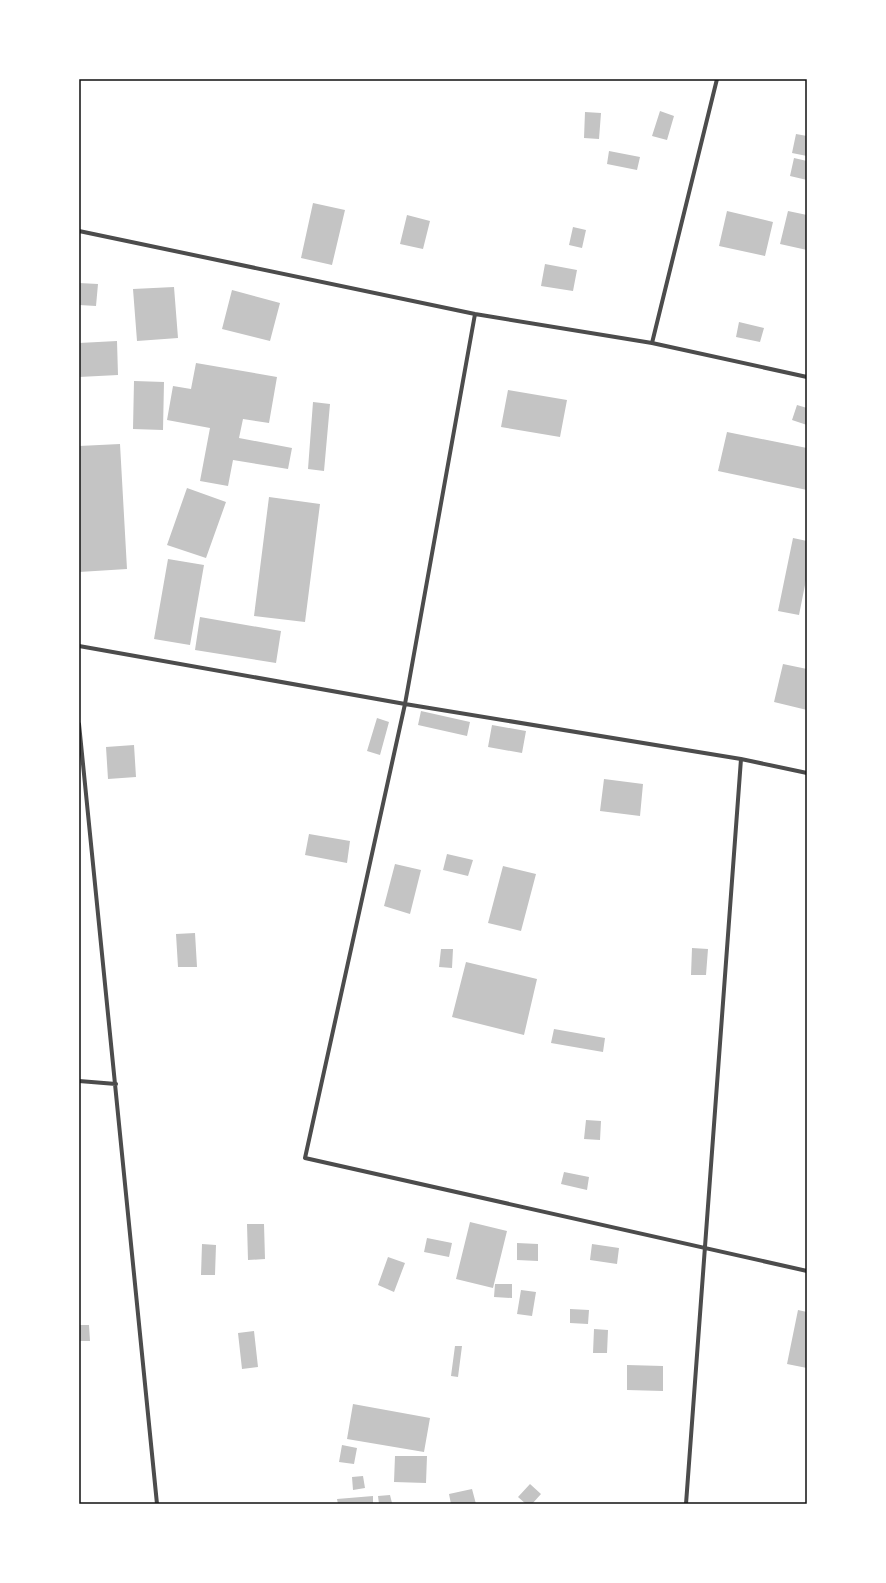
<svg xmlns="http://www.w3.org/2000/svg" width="886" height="1583" font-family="Raleway,sans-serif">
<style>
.building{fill:#c4c4c4}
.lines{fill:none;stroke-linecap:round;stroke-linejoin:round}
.minor{stroke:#4c4c4c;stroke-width:4}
.neatline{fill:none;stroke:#111;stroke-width:1.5}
</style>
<rect width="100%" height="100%" fill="#fff"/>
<path class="building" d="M660 111 674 116 667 140 652 136Z
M585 112 601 113 599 139 584 138Z
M796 134 807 136V156L792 153Z
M609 151 640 157 637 170 607 164Z
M794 158 807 161V180L790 176Z
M313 203 345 210 332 265 301 258Z
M727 211 773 222 765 256 719 246Z
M788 211 807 215V250L780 244Z
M407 215 430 221 423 249 400 244Z
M573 227 586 230 582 248 569 245Z
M545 264 577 270 573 291 541 286Z
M79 283 98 284 96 306 79 305Z
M174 287 178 338 137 341 133 289Z
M232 290 280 303 270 341 222 329Z
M739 322 764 328 760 342 736 337Z
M117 341 118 375 79 377V343Z
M196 363 277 377 269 423 243 419 239 438 292 448 288 469 233 460 228 486 200 481 210 428 167 420 173 386 191 389Z
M134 381 164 382 163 430 133 429Z
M508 390 567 400 560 437 501 427Z
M313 402 330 404 324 471 308 469Z
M797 405 807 408V425L792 420Z
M727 432 807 448V490L718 471Z
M120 444 127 569 79 572V446Z
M187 488 226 502 206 558 167 545Z
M269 497 320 504 305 622 254 616Z
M793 538 807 541V575L799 615 778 611Z
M168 559 204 565 190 645 154 639Z
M200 617 281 631 276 663 195 650Z
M783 664 807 669V710L774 702Z
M421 711 470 722 467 736 418 725Z
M377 718 389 722 380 755 367 751Z
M492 725 526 731 522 753 488 747Z
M134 745 136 777 108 779 106 747Z
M604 779 643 784 640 816 600 811Z
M309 834 350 841 347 863 305 855Z
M447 854 473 860 468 876 443 870Z
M395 864 421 870 410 914 384 906Z
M503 866 536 874 521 931 488 923Z
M195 933 197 967H178L176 934Z
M692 948 708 949 706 975H691Z
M441 949H453L452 968 439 967Z
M466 962 537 979 524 1035 452 1017Z
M554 1029 605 1038 603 1052 551 1043Z
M586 1120 601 1121 600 1140 584 1139Z
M564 1172 589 1177 587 1190 561 1184Z
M470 1222 507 1231 493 1288 456 1279Z
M247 1224H264L265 1259 248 1260Z
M427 1238 452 1243 449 1257 424 1252Z
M517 1243 538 1244V1261L517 1260Z
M202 1244 216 1245 215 1275H201Z
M592 1244 619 1248 617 1264 590 1260Z
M388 1257 405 1263 394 1292 378 1285Z
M495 1284H512V1298L494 1297Z
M521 1290 536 1292 532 1316 517 1314Z
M570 1309 589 1310 588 1324 570 1323Z
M798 1310 807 1312V1368L787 1364Z
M79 1325H89L90 1341H79Z
M594 1329 608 1330 607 1353H593Z
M254 1331 258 1367 242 1369 238 1333Z
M455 1346H462L458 1377 451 1376Z
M627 1365 663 1366V1391L627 1390Z
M353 1404 430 1418 424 1452 347 1439Z
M342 1445 357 1448 354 1464 339 1462Z
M395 1456H427L426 1483 394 1482Z
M363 1476 365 1488 353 1490 352 1477Z
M530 1484 541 1494 532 1504H526L518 1497Z
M472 1489 476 1504H451L449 1494Z
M390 1495 392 1503 379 1504 378 1496Z
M373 1496V1504H338L337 1499Z"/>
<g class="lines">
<path class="minor" d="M79 231 475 314 652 343 807 377
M475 314 405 704 305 1158 807 1271
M652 343 717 79
M79 646 405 704 741 759 807 773
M79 724 157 1504
M79 1081 116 1084
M686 1504 741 759"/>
</g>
<rect width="886" height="1583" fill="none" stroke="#ffffff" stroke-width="160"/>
<rect x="80" y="80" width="726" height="1423" class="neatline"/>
</svg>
